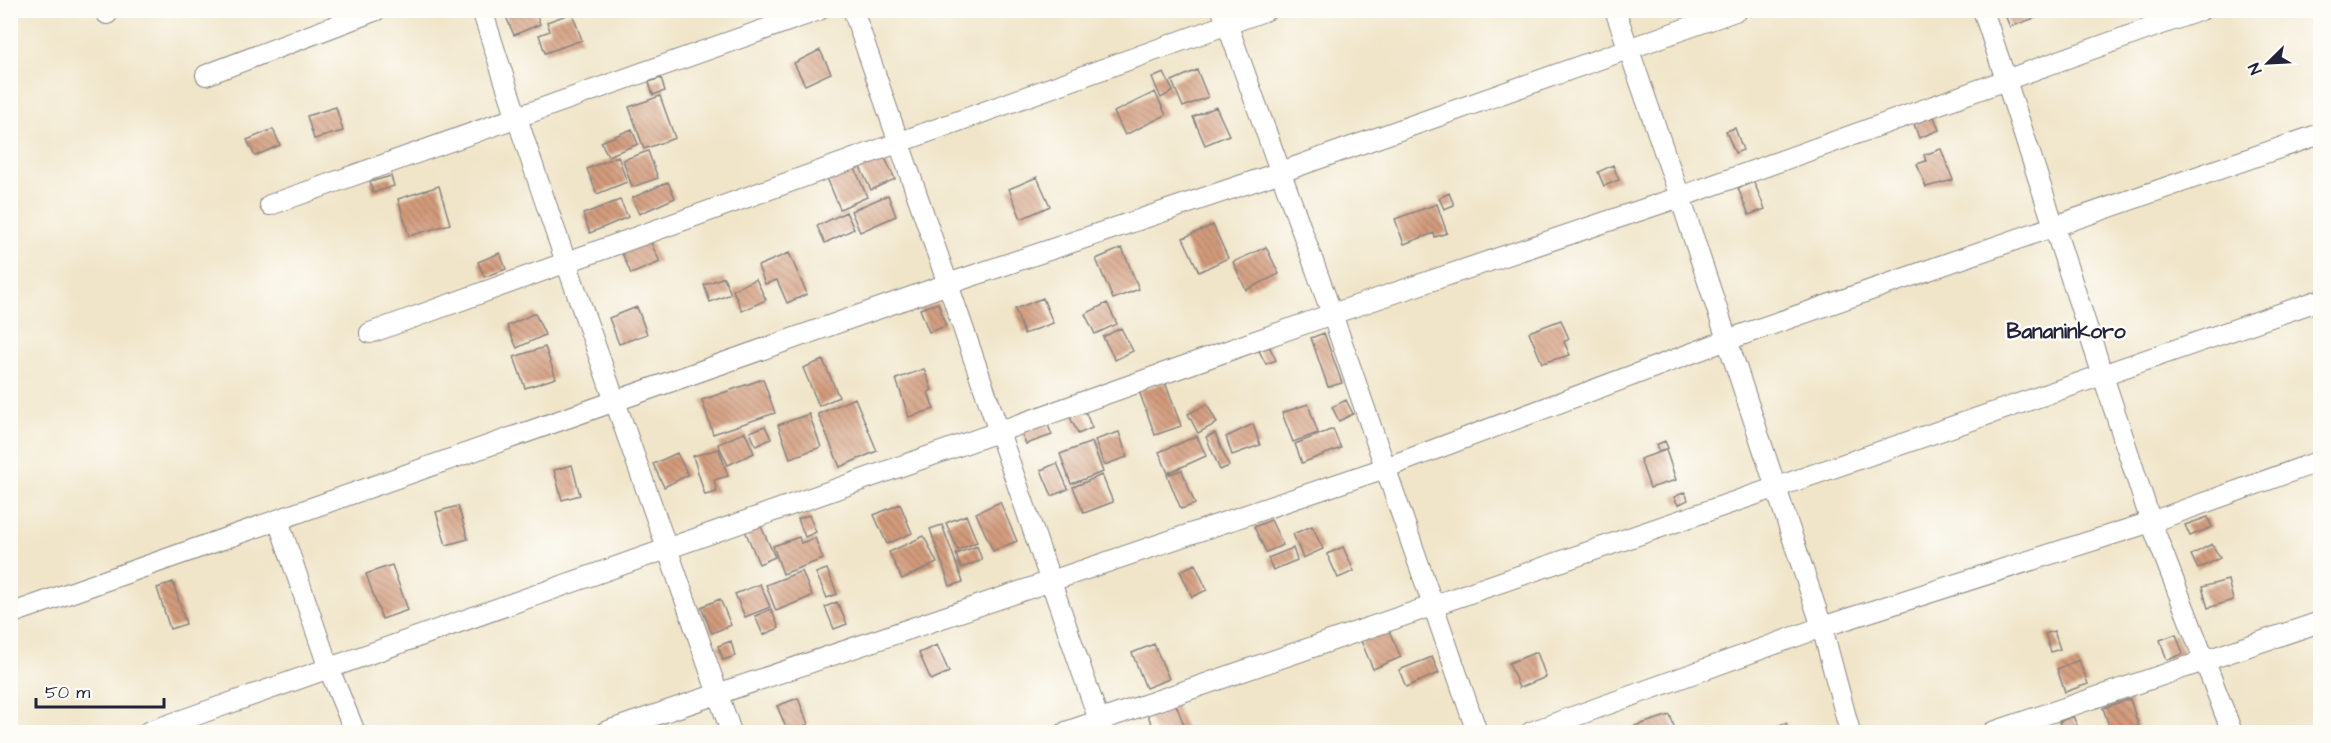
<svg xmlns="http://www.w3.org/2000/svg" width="2331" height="743" font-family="'Architects Daughter',sans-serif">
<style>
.building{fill:url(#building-back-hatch)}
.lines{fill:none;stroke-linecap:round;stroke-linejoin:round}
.minor-casing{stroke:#898482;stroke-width:22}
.minor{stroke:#fff;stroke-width:20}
.labels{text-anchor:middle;stroke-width:5;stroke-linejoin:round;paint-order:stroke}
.quarter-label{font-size:21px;font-weight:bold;fill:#22223b;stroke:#fdfcf7}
</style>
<defs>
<pattern id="building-back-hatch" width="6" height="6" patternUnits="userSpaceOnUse" patternTransform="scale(1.5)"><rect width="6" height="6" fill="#d39b7c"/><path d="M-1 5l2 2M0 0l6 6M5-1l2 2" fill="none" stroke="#ab7e67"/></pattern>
</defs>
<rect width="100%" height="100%" fill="#fdfcf7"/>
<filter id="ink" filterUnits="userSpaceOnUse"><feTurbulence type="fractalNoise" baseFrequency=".0167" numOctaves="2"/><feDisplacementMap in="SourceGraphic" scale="12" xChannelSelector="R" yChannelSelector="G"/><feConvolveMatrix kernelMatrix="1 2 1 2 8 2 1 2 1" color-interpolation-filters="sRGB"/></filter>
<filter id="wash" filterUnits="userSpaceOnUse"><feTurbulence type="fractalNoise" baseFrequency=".008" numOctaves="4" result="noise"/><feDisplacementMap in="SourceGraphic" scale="24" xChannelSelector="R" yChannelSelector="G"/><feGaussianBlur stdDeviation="1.35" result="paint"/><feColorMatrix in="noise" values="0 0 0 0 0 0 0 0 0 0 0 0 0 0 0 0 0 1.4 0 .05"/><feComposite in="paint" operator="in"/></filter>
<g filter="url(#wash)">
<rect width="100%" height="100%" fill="#f0e5c9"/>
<g id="blocks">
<path class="building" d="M503 10H535L540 24 514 35Z
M2003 10H2038L2040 16 2010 27Z
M572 13 582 40 545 53 539 35 550 31 547 22Z
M820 50 831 73 805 85 794 63Z
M1197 70 1208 97 1183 107 1172 81Z
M1164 73 1173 91 1161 98 1152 78Z
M661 78 665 91 653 95 649 82Z
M1155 92 1166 115 1125 135 1114 112Z
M660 96 675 138 644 149 629 107Z
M336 107 343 131 314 139 307 116Z
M1216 107 1229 135 1205 145 1193 117Z
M1934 117 1939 130 1919 138 1914 124Z
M1735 128 1743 150 1735 153 1726 131Z
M273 129 280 145 255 156 247 140Z
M632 129 638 144 608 156 601 142Z
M1941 149 1953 180 1926 187 1917 164 1926 161 1924 155Z
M648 151 658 178 632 187 623 160Z
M618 156 627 182 597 194 587 169Z
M884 156 895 179 871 190 860 167Z
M1613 165 1619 180 1604 186 1598 172Z
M854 166 867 197 840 209 827 178Z
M391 176 394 186 373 193 370 182Z
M1037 177 1050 206 1021 219 1009 189Z
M668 182 675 198 639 214 632 198Z
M1754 182 1765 209 1749 215 1738 188Z
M439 186 450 224 409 236 398 199Z
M1449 193 1454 205 1444 209 1439 198Z
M888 195 896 216 860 232 851 211Z
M620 200 628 217 590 233 583 214Z
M1437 204 1447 233 1435 237 1434 233 1404 244 1395 219Z
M846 212 854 229 825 243 817 226Z
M1213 225 1228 258 1199 272 1183 238Z
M650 241 660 262 631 274 622 253Z
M1266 247 1279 274 1246 290 1233 262Z
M1122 248 1139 289 1113 299 1096 259Z
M500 253 506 269 484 277 478 262Z
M789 253 807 294 787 303 777 280 765 284 758 266Z
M724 277 731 294 710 302 704 285Z
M756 279 766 300 742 311 733 290Z
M1043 298 1053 323 1024 334 1015 309Z
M938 303 946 326 929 332 920 309Z
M1107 303 1117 324 1095 334 1085 314Z
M637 307 647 334 619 344 609 318Z
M535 313 545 335 517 348 507 326Z
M1561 320 1569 339 1564 342 1570 355 1542 363 1529 332Z
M1121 328 1133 351 1115 360 1103 337Z
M1324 333 1342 383 1328 387 1311 338Z
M1267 342 1276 360 1266 364 1257 347Z
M545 347 556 378 525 388 514 357Z
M823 360 839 397 819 406 803 368Z
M924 369 932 390 928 392 934 409 909 417 896 379Z
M763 379 775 413 713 434 702 400Z
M1165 382 1181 426 1155 435 1139 391Z
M855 398 877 451 840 467 818 414Z
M1346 400 1353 414 1339 421 1332 407Z
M1207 404 1217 423 1198 433 1188 414Z
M1308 404 1318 433 1293 442 1282 413Z
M1085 411 1092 428 1078 434 1070 417Z
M809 414 821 447 790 458 778 425Z
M1046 420 1052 435 1026 444 1020 430Z
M1253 424 1260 445 1232 455 1226 437Z
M765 426 771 439 756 446 750 432Z
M1333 429 1341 448 1302 463 1295 444Z
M745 432 754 453 728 465 718 444Z
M1119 432 1127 457 1104 465 1095 440Z
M1215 433 1229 466 1220 470 1206 437Z
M1197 436 1206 456 1168 473 1159 452Z
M1665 441 1668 448 1659 452 1656 445Z
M1092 442 1103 472 1071 484 1060 454Z
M719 449 728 476 714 480 717 492 705 495 693 456Z
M1666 450 1676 480 1650 488 1640 459Z
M677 453 688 475 664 487 653 464Z
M1057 463 1068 489 1052 496 1041 470Z
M572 465 580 495 562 500 554 470Z
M1182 470 1195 504 1181 509 1167 475Z
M1102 475 1113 502 1084 513 1073 487Z
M1685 492 1688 500 1678 505 1674 497Z
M1000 502 1017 541 993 551 976 513Z
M900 504 912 533 887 544 874 515Z
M458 506 468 539 446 545 436 512Z
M809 515 816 532 805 537 798 519Z
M966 515 977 542 958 550 946 523Z
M2208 517 2212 527 2190 536 2185 525Z
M1271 520 1283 545 1266 552 1254 527Z
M759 522 775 557 759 564 744 528Z
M942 525 963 582 950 586 930 529Z
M1312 526 1323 549 1303 558 1293 534Z
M924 536 937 563 902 579 889 552Z
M799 537 801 543 815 538 823 559 783 574 773 546Z
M2212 544 2220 558 2198 569 2191 555Z
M977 546 982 560 961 568 956 554Z
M1343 547 1354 571 1338 578 1327 554Z
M1293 548 1297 560 1273 570 1268 558Z
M1195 564 1207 590 1192 597 1180 571Z
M392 565 408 610 382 619 366 574Z
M827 569 837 594 827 598 816 573Z
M802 571 812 596 776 611 766 585Z
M2228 580 2233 600 2208 608 2202 587Z
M173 582 186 624 170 629 157 588Z
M760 584 770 607 745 617 735 594Z
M720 599 731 625 712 633 701 607Z
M837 602 847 624 834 629 825 607Z
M771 609 779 628 763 635 755 616Z
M1388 629 1401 657 1373 669 1361 641Z
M2054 631 2060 649 2051 652 2045 634Z
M2176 634 2183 654 2167 660 2160 640Z
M731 641 735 656 723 660 718 646Z
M1154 644 1169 679 1146 688 1132 653Z
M937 645 949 672 931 680 919 653Z
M1537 652 1546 677 1519 688 1509 663Z
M1432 657 1439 673 1406 687 1399 670Z
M2079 660 2088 684 2065 692 2057 669Z
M798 698 808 724 788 732 777 706Z
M2130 699 2140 731 2111 732 2103 708Z
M1174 700 1187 732H1155L1146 711Z
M1670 715 1676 732H1637L1635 726Z
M2073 716 2080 732H2064L2059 722Z
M1786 723 1789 732H1767L1766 729Z"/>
</g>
</g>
<g filter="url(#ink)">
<use href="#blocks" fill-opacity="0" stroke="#898482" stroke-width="1.5"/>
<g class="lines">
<g class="minor-casing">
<path id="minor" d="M106 10 107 14
M482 10C559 254 649 491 731 732
M853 10 1103 732
M1222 10 1332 314 1477 732
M1615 10 1680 197 1822 627 1850 732
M1983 10 2151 522 2232 732
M206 75 377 10
M270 205 819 10
M370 333 1267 10
M278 520 329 669 355 732
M10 614 948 284 1281 172 1738 10
M148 732 1332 314 1680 197 2201 10
M605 732 1385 468 1727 340 2320 134
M1066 732 2320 300
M1531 732 1822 627 2151 522 2320 461
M1993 732 2320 622"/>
</g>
<use href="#minor" class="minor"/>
</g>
</g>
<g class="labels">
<g class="quarter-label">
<text x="2066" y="338">Bananinkoro</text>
</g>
</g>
<rect width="2331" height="743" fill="none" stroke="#fdfcf7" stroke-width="36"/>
<g transform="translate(2268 63) rotate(246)" stroke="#fdfcf7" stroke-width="4.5" paint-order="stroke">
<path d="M0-4.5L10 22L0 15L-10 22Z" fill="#22223b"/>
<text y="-9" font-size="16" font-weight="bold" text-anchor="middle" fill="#22223b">N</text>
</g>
<path d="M36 698v9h128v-9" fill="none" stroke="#22223b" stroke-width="3"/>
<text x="45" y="698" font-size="18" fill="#22223b" stroke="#fdfcf7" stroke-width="4.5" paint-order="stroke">50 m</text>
</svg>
